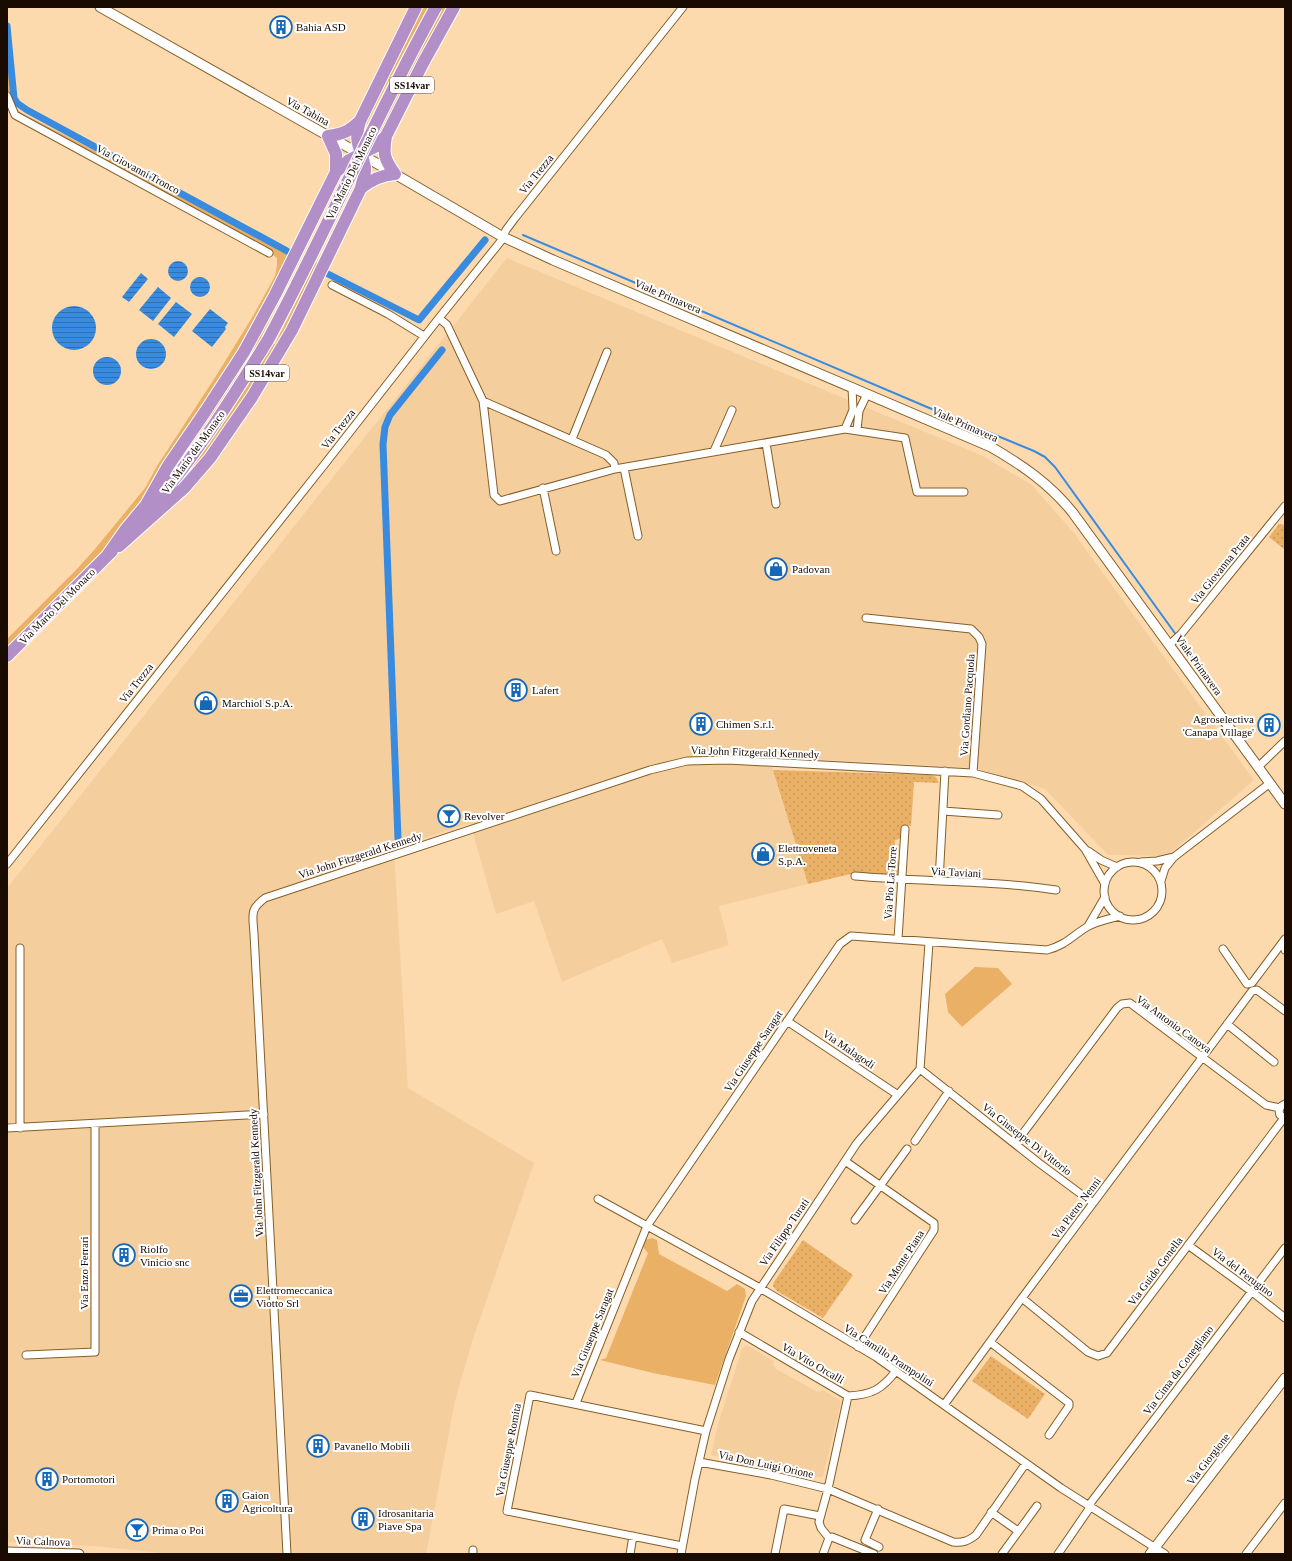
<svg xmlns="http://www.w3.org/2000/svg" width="1292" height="1561" font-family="Georgia,serif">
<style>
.built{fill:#f5ce9e}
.green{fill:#eab065}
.park{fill:url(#park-dots)}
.water{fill:url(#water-rules)}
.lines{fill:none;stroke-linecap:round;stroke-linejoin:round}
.stream{stroke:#398be0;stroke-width:2}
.canal{stroke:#398be0;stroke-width:7}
.street-casing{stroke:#855e27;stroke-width:9}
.secondary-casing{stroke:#855e27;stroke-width:11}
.highway-casing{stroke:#fff;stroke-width:14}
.street{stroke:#fff;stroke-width:7}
.secondary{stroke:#fff;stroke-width:9}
.highway{stroke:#b38fc8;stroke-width:12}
.highway-bridge-casing{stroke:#fff;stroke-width:14;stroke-linecap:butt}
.highway-bridge{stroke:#b38fc8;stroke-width:12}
.labels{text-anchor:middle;stroke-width:4;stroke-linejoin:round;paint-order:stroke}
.shield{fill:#fff;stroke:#5f544c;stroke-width:1}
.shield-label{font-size:10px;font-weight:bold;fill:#1a0b00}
.poi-label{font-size:11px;fill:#1a0b00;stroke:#fff;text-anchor:start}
.street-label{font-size:11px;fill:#1a0b00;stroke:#fff}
</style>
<defs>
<pattern id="park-dots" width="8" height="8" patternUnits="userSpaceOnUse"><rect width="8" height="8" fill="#eab065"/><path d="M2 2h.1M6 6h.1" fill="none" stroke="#c89656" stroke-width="1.8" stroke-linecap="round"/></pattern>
<pattern id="water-rules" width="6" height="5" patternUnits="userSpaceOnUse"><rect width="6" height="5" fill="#398be0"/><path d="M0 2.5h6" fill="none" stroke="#2f70b3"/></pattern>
</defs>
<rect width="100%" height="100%" fill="#fddaae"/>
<path class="built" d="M507 258 983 456 1032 485 1073 532 1254 780 1167 856 1108 855 1045 789 975 768 772 757 773 770 808 884 719 906 729 945 672 963 662 939 562 982 534 901 496 914 470 823 394 848 408 1088 534 1163 472 1342 455 1401 426 1554H173L92 1546 7 1542V888Z
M746 1345 774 1361 773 1365 776 1369 816 1391 819 1392 823 1390 841 1401 823 1477H817L711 1455 718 1424 742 1349Z"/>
<path class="green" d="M419 7H428L391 76 360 137 362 125Z
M441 7H449L383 132 376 139 413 61Z
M7 44 13 99 16 108 20 112 168 189 290 256 260 316 152 491 95 561 7 649V639L76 570 95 549 145 488 157 466 216 376 253 316 275 276 277 266V258L272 254 18 116 7 94Z
M299 254 302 255 261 337 262 338 226 398 170 477 165 478Z
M316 262 320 264 276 353 200 466 176 487 219 428 272 344H275Z
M975 967 998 968 1012 984 962 1027 948 1012 945 994Z
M652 1238 657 1240 659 1254 727 1291 737 1284 745 1289 746 1296 715 1385 653 1373 600 1360 606 1358 648 1253 643 1247 645 1240Z"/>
<path class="park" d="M1279 524H1282L1285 526V550L1269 537Z
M773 770 931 775 936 777 939 783 914 782 911 826 903 825V838L895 840 894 860 900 861 899 876 855 873 808 884Z
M803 1240 853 1275 823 1318 777 1291 773 1286 774 1282Z
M991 1356 1045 1394 1028 1419 972 1381Z"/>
<path class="water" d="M168 271a10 10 0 1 1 20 0a10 10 0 1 1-20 0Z
M141 273 148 279 129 302 122 297Z
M190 287a10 10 0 1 1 20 0a10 10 0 1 1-20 0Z
M158 287 171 298 153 321 139 310Z
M176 302 192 314 174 337 158 324Z
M52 328a22 22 0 1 1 44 0a22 22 0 1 1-44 0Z
M210 309 228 323 225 327 226 329 212 347 192 331Z
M136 354a15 15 0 1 1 30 0a15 15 0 1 1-30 0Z
M93 371a14 14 0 1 1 28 0a14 14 0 1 1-28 0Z"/>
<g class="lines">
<path class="stream" d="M523 235 927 407 1034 451 1045 457 1055 467 1177 636
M1179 639 1203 672"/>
<path class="canal" d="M7 26 14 98 17 103 27 110 287 251
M328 274 419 320 485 240
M398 839 383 444 385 427 390 415 442 350"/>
<g class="street-casing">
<path id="street" d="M7 96 15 115 269 253
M332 285 388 314 424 336
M439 318 447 325 483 401 494 495 500 501 615 469 845 429 905 438 917 492H964
M483 401 606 455 614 463 615 469
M845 429 853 410 852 387
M857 430 859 411 867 394
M572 439 607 352
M766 443 776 504
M714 451 732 410
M624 468 638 536
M543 488 556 551
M866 618 971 629 979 637 982 644 973 773
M1169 645 1181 634 1285 506
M1258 767 1285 741
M943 811 998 815
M1088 851 1101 860 1117 867
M1141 862 1157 861 1174 857
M1104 891a29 29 0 1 1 58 0a29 29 0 1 1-58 0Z
M7 864 324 465 439 318 501 241 506 230 515 218 683 7
M855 876C922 882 990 880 1056 890
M939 881 945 771
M1161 881 1165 868 1174 857 1270 783
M1088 926 1105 897
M898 939 905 829
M1223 949 1247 984 1252 983 1285 939
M1285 949V950
M787 1021 898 1095
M1227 1024 1274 1062
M920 1069 1039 1163 1093 1203
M1285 1104C1280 1106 1278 1110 1280 1115L1285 1118
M7 1128 264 1114
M20 1128V948
M915 1141 949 1091
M1015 1144 1117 1008 1122 1004 1130 1003 1266 1105 1280 1108
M845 1161 934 1223V1230L858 1347
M598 1199 760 1288 876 1357 1061 1488 1165 1554
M855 1220 907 1149
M1188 1245 1251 1291 1285 1318
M1022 1298 1088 1352 1098 1356 1107 1353 1284 1118
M739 1332 848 1396C872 1395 882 1389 896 1371
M990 1342 1069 1403V1406L1049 1435
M26 1355 95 1352V1124
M576 1403 647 1226 840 944 851 936 1047 950C1066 945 1072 936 1087 927 1097 921 1109 919 1120 916
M944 1405 1022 1298 1252 991 1257 990 1285 1011
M699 1462 771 1475 828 1489 953 1542C963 1543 968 1541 976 1535L1026 1463
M1089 1505 1285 1248
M878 1509 865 1540 879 1547
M991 1512 1018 1531
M829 1538 821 1528 819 1522 828 1489 848 1396
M682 1546 507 1511 530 1395 706 1431
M287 1554 254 934C253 915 249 910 265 898L650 770 687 761 728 760 973 773 1022 786 1041 799 1085 849 1105 884
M473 1554V1550
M630 1554 633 1536
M681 1554 695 1479 706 1431 729 1359 752 1301 857 1143 920 1069 929 943
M775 1554 784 1509 820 1516
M823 1554 829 1538 832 1537 874 1554
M1002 1554 1037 1506
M1058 1554 1091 1506
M1246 1554 1285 1503"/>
</g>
<g class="secondary-casing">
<path id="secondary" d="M100 7 376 163 503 237 553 260 991 447C1022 465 1050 484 1073 513L1285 804
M7 1552 79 1554
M1150 1554 1285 1378"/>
</g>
<g class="highway-casing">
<path id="highway" d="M386 136C383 154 384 159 395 174
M336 172V154L328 136C344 134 349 131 360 121
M361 188C362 182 366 174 365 167 361 146 353 145 360 121L416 7
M151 508C196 456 232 398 268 340
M119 546 184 488 210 458 252 397 292 330 361 188C371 180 382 175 395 174
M107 556 126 529 146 505 168 466 205 412 244 352 275 295 336 172 349 160 375 147 386 136 423 63 454 7
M7 656 112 551"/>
</g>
<use href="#street" class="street"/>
<use href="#secondary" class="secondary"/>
<use href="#highway" class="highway"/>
<g class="highway-bridge-casing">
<path id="highway-bridge" d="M268 340C327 230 376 116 436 7"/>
</g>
<use href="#highway-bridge" class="highway-bridge"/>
</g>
<defs>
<g id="building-ring" transform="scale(1.15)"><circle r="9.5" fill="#fff" stroke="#1668b6" stroke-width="1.5"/><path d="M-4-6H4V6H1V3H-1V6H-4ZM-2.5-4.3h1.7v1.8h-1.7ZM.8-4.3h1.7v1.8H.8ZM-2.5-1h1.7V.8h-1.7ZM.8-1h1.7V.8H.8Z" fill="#1668b6"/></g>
<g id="shop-ring" transform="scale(1.15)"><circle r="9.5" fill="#fff" stroke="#1668b6" stroke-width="1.5"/><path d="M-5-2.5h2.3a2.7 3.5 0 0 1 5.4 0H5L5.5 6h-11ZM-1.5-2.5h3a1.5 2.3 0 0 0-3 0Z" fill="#1668b6"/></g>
<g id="bar-ring" transform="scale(1.15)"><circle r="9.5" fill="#fff" stroke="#1668b6" stroke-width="1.5"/><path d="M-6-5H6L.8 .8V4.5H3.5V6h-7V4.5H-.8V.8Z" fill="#1668b6"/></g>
<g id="office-ring" transform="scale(1.15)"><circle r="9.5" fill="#fff" stroke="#1668b6" stroke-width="1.5"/><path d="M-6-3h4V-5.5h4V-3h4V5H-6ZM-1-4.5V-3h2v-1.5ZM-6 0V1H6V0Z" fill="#1668b6"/></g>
</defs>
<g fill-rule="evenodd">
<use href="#building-ring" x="281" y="27"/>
<use href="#shop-ring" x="776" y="569"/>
<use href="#building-ring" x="516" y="690"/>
<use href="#shop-ring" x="206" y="703"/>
<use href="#building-ring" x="701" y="724"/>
<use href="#building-ring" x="1269" y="725"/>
<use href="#bar-ring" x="449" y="816"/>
<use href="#shop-ring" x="763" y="854"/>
<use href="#building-ring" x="124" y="1255"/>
<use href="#office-ring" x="241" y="1296"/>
<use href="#building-ring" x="318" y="1446"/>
<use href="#building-ring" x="47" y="1479"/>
<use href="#building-ring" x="227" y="1501"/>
<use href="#building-ring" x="363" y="1519"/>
<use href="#bar-ring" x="137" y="1530"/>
</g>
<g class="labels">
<g class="shield">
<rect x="390" y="77" width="44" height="16" rx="3"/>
<rect x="245" y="365" width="44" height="16" rx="3"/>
</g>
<g class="shield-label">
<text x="412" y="89">SS14var</text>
<text x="267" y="377">SS14var</text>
</g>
<g class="poi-label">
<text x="296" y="31">Bahia ASD</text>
<text x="792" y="573">Padovan</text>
<text x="532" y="694">Lafert</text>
<text x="222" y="707">Marchiol S.p.A.</text>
<text x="1254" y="723" text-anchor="end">Agroselectiva<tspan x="1254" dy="13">'Canapa Village'</tspan></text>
<text x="716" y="728">Chimen S.r.l.</text>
<text x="464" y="820">Revolver</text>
<text x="778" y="852">Elettroveneta<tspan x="778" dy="13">S.p.A.</tspan></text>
<text x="140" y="1253">Riolfo<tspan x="140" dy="13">Vinicio snc</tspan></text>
<text x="256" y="1294">Elettromeccanica<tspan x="256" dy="13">Viotto Srl</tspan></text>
<text x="334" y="1450">Pavanello Mobili</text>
<text x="62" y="1483">Portomotori</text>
<text x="242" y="1499">Gaion<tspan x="242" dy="13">Agricoltura</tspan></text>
<text x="378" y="1517">Idrosanitaria<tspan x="378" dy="13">Piave Spa</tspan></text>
<text x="152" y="1534">Prima o Poi</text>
</g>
<g class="street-label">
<text transform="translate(308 111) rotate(29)" y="4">Via Tabina</text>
<text transform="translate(138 169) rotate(28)" y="4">Via Giovanni Tronco</text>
<text transform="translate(351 173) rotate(-64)" y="4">Via Mario Del Monaco</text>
<text transform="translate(536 174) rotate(-51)" y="4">Via Trezza</text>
<text transform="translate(668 296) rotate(23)" y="4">Viale Primavera</text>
<text transform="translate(965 424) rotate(24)" y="4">Viale Primavera</text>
<text transform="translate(338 429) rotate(-52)" y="4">Via Trezza</text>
<text transform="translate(193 452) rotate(-54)" y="4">Via Mario del Monaco</text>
<text transform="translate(1220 569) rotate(-51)" y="4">Via Giovanna Prata</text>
<text transform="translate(57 606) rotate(-45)" y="4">Via Mario Del Monaco</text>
<text transform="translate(1199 665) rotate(54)" y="4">Viale Primavera</text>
<text transform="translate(136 683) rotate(-52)" y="4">Via Trezza</text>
<text transform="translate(967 705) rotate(-86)" y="4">Via Gordiano Pacquola</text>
<text transform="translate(755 752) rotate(2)" y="4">Via John Fitzgerald Kennedy</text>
<text transform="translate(360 855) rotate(-18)" y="4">Via John Fitzgerald Kennedy</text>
<text transform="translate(956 872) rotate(3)" y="4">Via Taviani</text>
<text transform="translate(890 883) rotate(-86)" y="4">Via Pio La Torre</text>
<text transform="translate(1174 1024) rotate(36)" y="4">Via Antonio Canova</text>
<text transform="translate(849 1049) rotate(34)" y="4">Via Malagodi</text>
<text transform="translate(753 1051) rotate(-56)" y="4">Via Giuseppe Saragat</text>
<text transform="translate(1027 1139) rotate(38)" y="4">Via Giuseppe Di Vittorio</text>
<text transform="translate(256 1173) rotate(-93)" y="4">Via John Fitzgerald Kennedy</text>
<text transform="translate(1076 1208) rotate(-53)" y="4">Via Pietro Nenni</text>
<text transform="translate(784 1232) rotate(-56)" y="4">Via Filippo Turati</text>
<text transform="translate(901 1262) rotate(-57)" y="4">Via Monte Piana</text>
<text transform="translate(1155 1271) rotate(-53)" y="4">Via Guido Gonella</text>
<text transform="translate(1243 1272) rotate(37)" y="4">Via del Perugino</text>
<text transform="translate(84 1273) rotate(-90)" y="4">Via Enzo Ferrari</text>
<text transform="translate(592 1333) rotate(-68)" y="4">Via Giuseppe Saragat</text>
<text transform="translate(889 1355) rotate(33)" y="4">Via Camillo Prampolini</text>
<text transform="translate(813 1363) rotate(30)" y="4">Via Vito Orcalli</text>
<text transform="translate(1178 1370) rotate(-53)" y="4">Via Cima da Conegliano</text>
<text transform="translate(508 1450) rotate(-79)" y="4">Via Giuseppe Romita</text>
<text transform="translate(1208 1459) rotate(-52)" y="4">Via Giorgione</text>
<text transform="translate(766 1464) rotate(12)" y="4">Via Don Luigi Orione</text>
<text transform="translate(43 1541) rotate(2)" y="4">Via Calnova</text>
</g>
</g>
<rect width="1292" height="1561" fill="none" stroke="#1a0b00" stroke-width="16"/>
</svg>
